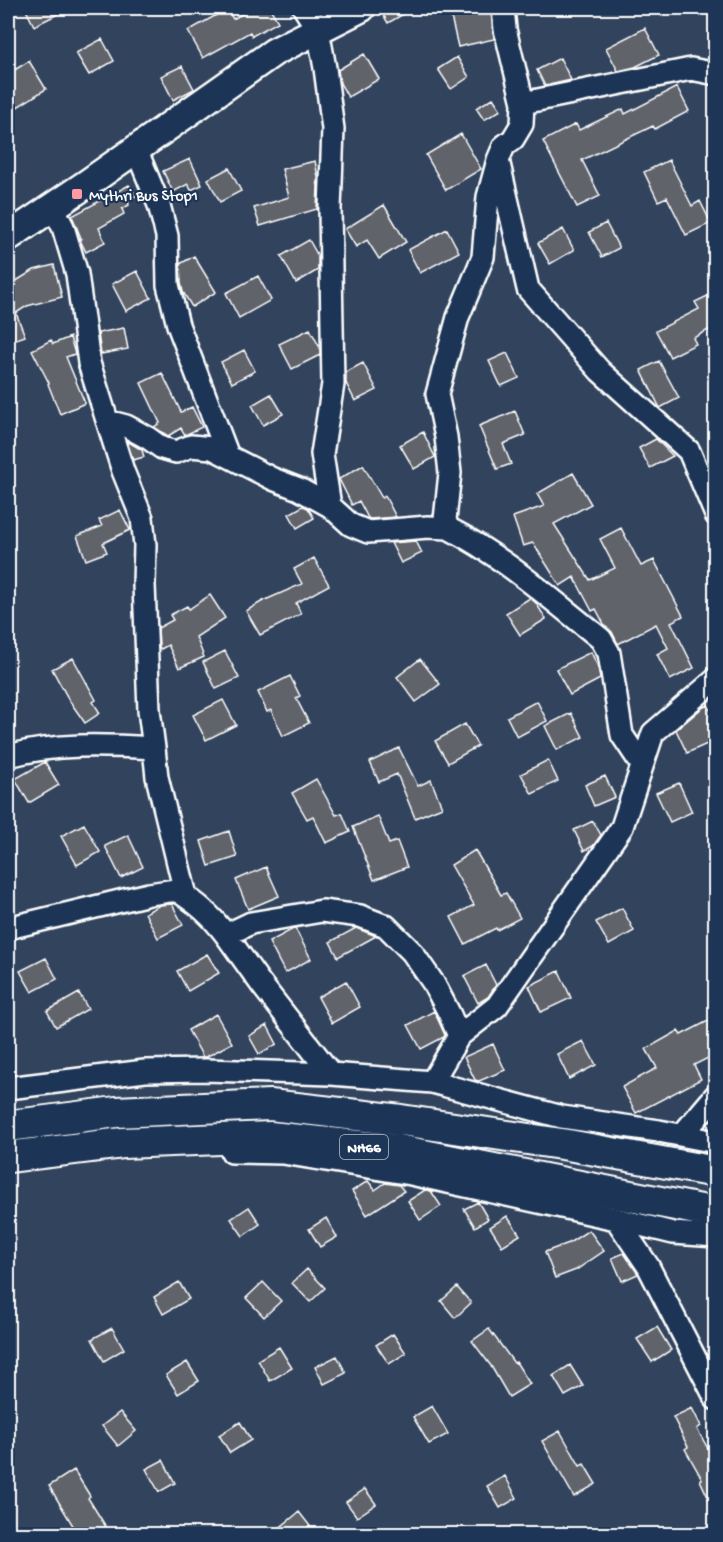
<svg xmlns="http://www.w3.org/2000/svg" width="723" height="1542" font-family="'Gochi Hand',sans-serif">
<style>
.building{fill:#60636a;stroke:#fff;stroke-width:1.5}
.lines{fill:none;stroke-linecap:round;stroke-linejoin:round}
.minor-casing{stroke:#fff;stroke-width:26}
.major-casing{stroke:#fff;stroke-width:32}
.highway-casing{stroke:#fff;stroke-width:34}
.minor{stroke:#1d3557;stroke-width:21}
.major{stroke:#1d3557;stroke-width:27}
.highway{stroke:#1d3557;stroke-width:30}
.poi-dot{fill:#ff9aa2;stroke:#1d3557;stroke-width:2}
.labels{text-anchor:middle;stroke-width:4.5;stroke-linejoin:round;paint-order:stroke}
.shield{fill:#1d3557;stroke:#bbc2cd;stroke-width:1.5}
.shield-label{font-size:15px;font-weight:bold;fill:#fff}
.poi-label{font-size:16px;fill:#fff;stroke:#1d3557;text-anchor:start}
</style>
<rect width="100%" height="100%" fill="#31435d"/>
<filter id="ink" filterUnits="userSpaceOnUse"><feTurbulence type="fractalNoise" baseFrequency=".0167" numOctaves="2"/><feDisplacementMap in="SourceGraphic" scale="12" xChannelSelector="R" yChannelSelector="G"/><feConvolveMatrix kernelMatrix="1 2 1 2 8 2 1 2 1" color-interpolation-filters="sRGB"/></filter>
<g filter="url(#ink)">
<path class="building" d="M25 8H70L34 26Z
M253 8H270L278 22 252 36 250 32 203 58 188 31 227 9 233 19Z
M379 8H414L388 23Z
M449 8H491L494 39 458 47Z
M645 28 659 55 635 67 618 71 606 48Z
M102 39 114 61 89 75 76 53Z
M364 54 379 79 348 97 340 83 338 70Z
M457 57 469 77 451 89 438 69Z
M560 58 571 80 545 86 537 70Z
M29 61 46 89 8 113V74Z
M182 66 194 89 173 100 161 76Z
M677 87 689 111 655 129 653 126 582 160 600 196 577 207 543 141 576 124 579 130 623 109 625 114Z
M493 98 501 110 484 120 476 108Z
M461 134 481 169 446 190 426 155Z
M190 159 202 185 191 190 188 184 173 192 163 171Z
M669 160 692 206 700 201 711 223 686 235 667 197 658 201 644 172Z
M315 161 318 177V181H317L318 186 317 209 260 226 254 208 289 197 282 169Z
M229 168 241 191 220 202 208 179Z
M129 185 136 196 128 200 129 205 122 209 124 214 99 228 105 242 86 252 81 242 80 238H81L72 216Z
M384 205 406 242 379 259 367 240 356 247 345 229Z
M606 223 619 248 602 257 589 232Z
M447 229 459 252 420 273 408 250Z
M563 229 574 250 550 264 538 243Z
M309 240 318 256V270L296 283 281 256Z
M194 256 216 292 192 307 183 292 181 283 180 264Z
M54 265 62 297 27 306 16 313 25 336 10 341 8 334V286L34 270Z
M137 271 151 298 126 311 112 284Z
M258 276 271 300 239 318 226 293Z
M716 292V326L693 338 696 344 670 357 656 331 699 309 695 302Z
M124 328 128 349 101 354 98 333Z
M310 329 320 348V355L292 369 279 344Z
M70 337 75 354 66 357 85 403 60 414 48 384 49 383 32 350 51 340 53 344Z
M244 350 255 371 232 383 221 362Z
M507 353 519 378 501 386 489 361Z
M659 361 679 398 660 408 641 370Z
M363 363 377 390 355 401 346 383V372Z
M162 373 181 412 192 407 202 427 185 435 181 428 168 436 154 427 160 423 141 383Z
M271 394 283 414 263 425 252 405Z
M515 411 525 435 503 444 511 464 497 469 479 426Z
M423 432 435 457 414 469 400 445Z
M656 439 673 456 650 468 639 448Z
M127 441 142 450 144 457 133 460Z
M363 465 382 498 385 496 396 517 370 519 368 518 359 501 352 505 339 479Z
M573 473 591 504 554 524 590 580 615 568 600 539 621 528 641 566 654 560 683 616 671 622 694 668 670 680 657 654 668 648 656 624 618 644 612 632 605 626 596 609 592 611 574 577 560 586 533 543 523 546 513 517 544 506 537 494Z
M303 506 308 508 314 518 297 528 289 514Z
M120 510 130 530 103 543 107 552 86 560 77 536 102 526 99 520Z
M416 541 422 553 401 563 391 543Z
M314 558 329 585 296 603 301 614 260 635 246 611 263 601 302 584 294 569Z
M210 595 225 618 196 637 204 657 179 668 168 645 161 649 159 647 158 628 173 620 170 615 187 606 189 609Z
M530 598 536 603 546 619 520 635 506 613Z
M225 651 239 678 216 689 203 662Z
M591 652 598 667 600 679 570 695 556 669Z
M73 658 96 700 93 702 100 713 85 723 69 700 52 669Z
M420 659 440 684 416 702 397 677Z
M290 676 300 696 296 698 309 723 283 736 271 710 267 712 258 692Z
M223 700 236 725 206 740 193 715Z
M537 701 547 721 517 737 507 717Z
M708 705 716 722V740L687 753 676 730 702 708Z
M571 713 583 737 557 750 545 726Z
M465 724 478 746 448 763 435 741Z
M399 748 418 786 431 780 442 807 415 818 397 774 379 782 370 762Z
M548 760 558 781 532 794 521 774Z
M45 762 59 785 29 803 15 779Z
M605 776 615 797 594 806 585 785Z
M316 779 336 815 342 813 350 832 326 843 313 816 307 819 292 793Z
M679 783 692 812 670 822 656 793Z
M378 816 389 844 397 841 407 867 374 880 353 827Z
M593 821 601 835 593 846 584 851 574 830Z
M84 824 100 852 77 865 61 836Z
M229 831 237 857 209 866 201 841Z
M128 835 143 867 121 878 105 846Z
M475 850 501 895 506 893 520 918 497 930 496 928 465 944 451 917 474 905 451 865Z
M266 867 279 896 248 909 236 880Z
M172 904 183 925 158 938 145 913 160 905Z
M622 908 634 931 609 945 596 922Z
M295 928 311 959 285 973 269 942Z
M356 928 376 936 338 957 330 942Z
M207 954 219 973 188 991 177 971Z
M46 958 57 979 32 992 20 971Z
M486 965 496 985 488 997 478 1003 464 976Z
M559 971 571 998 541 1012 529 986Z
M346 981 360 1007 332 1023 318 997Z
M79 993 88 1009 56 1027 47 1011Z
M434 1011 445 1035 444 1037 421 1049 408 1025Z
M216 1014 232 1043 206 1057H203L188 1030Z
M712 1019 716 1026V1054L694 1065 701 1079 636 1113 622 1087 657 1068 646 1049 678 1031 681 1035Z
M267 1025 277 1044 259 1054 249 1036Z
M583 1041 596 1065 569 1079 557 1054Z
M493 1044 505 1070 479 1081 475 1080 464 1057Z
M368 1181 375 1190 385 1183 399 1185 404 1191 367 1215 352 1191Z
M425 1190 431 1191 441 1206 420 1220 408 1201Z
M478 1202 488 1219 475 1227 464 1209Z
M249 1207 260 1224 243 1236 231 1219Z
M507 1216 520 1235 502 1246 490 1227Z
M326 1218 337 1237 320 1247 309 1229Z
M589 1230 604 1251 576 1270 555 1278 545 1252 569 1243Z
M624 1253 638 1274 622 1281 612 1258Z
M307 1269 325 1288 310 1302 292 1283Z
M179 1282 189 1299 163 1314 154 1297Z
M263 1282 281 1301 264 1317 246 1298Z
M457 1287 471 1303 455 1318 441 1301Z
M657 1327 671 1350 652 1362 637 1339Z
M112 1328 124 1349 104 1361 92 1339Z
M489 1329 514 1363 516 1362 530 1384 509 1397 491 1366 472 1341Z
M393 1334 406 1353 389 1364 376 1345Z
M279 1347 292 1368 270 1381 258 1360Z
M337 1356 346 1373 324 1384 315 1367Z
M187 1362 199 1381 178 1394 166 1375Z
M570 1365 583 1386 565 1396 553 1376Z
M432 1406 448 1434 429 1444 413 1417Z
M692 1408 701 1426 697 1429 716 1463V1514L700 1480 702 1479 685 1449 688 1447 673 1417Z
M120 1412 136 1431 118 1446 102 1426Z
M240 1422 251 1440 230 1453 219 1435Z
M560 1431 580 1466 584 1464 596 1484 574 1497 542 1441Z
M163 1460 175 1483 159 1492 146 1469Z
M74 1470 90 1496 88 1498 108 1530 100 1534H78L49 1486Z
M505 1476 517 1498 500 1508 487 1486Z
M365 1489 376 1504 357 1517 346 1502Z
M299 1512 310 1526 299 1534H272Z"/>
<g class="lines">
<g class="minor-casing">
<path id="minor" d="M304 8 318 30 325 68 333 129 330 209 333 384 322 454 330 506
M503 8 505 29 523 103 522 124 513 139 504 146 498 160 488 197 483 257 458 317 437 394 446 437 450 473 445 520 448 528C503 556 553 601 601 639L609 653 622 735 642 765
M523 103 691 69 716 74
M136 149 159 205 167 236 168 285 178 325 228 456
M499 164 528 289 600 371 689 451 716 515
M53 207 63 227 77 274 89 363 123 471 142 518 145 545 144 585 149 710 154 748 157 777 186 896
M107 421 126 426 148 438 162 448 176 452 191 446 212 448 273 479 299 489 330 506 351 525 368 532 428 527 448 528
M8 756C56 743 104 745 154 748
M8 928 149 894 176 890C197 903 211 915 226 935L251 923 322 911 360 916 386 926 412 952 434 984 450 1015 459 1036 432 1082
M226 935 261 984 331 1074
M459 1036 497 1006 622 827 653 733 716 679
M8 1088 145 1071 205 1070 331 1074 432 1082 562 1117 659 1131 716 1142
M682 1135 716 1095
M232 1152 283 1153 411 1174 616 1219 673 1233 716 1236
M616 1219 648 1266 716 1399"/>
</g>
<g class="major-casing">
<path id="major" d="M8 237 88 183 274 52 361 8"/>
</g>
<g class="highway-casing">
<path id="highway" d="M8 1126 116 1112 270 1105 401 1120 568 1145 716 1172
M8 1157 123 1143 270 1137 398 1150 716 1213"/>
</g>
<use href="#minor" class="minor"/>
<use href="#major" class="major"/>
<use href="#highway" class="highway"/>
</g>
</g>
<rect class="poi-dot" x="71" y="188" width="12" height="12" rx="3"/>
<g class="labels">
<rect class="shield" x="340" y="1135" width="48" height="24" rx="4.5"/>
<g class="shield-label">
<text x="364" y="1152">NH66</text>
</g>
<g class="poi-label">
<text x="89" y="200">Mythri Bus Stop1</text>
</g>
</g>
<rect width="723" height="1542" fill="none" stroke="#1d3557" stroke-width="30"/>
<rect x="15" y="15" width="693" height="1512" fill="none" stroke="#fff" stroke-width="2" filter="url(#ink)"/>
</svg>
